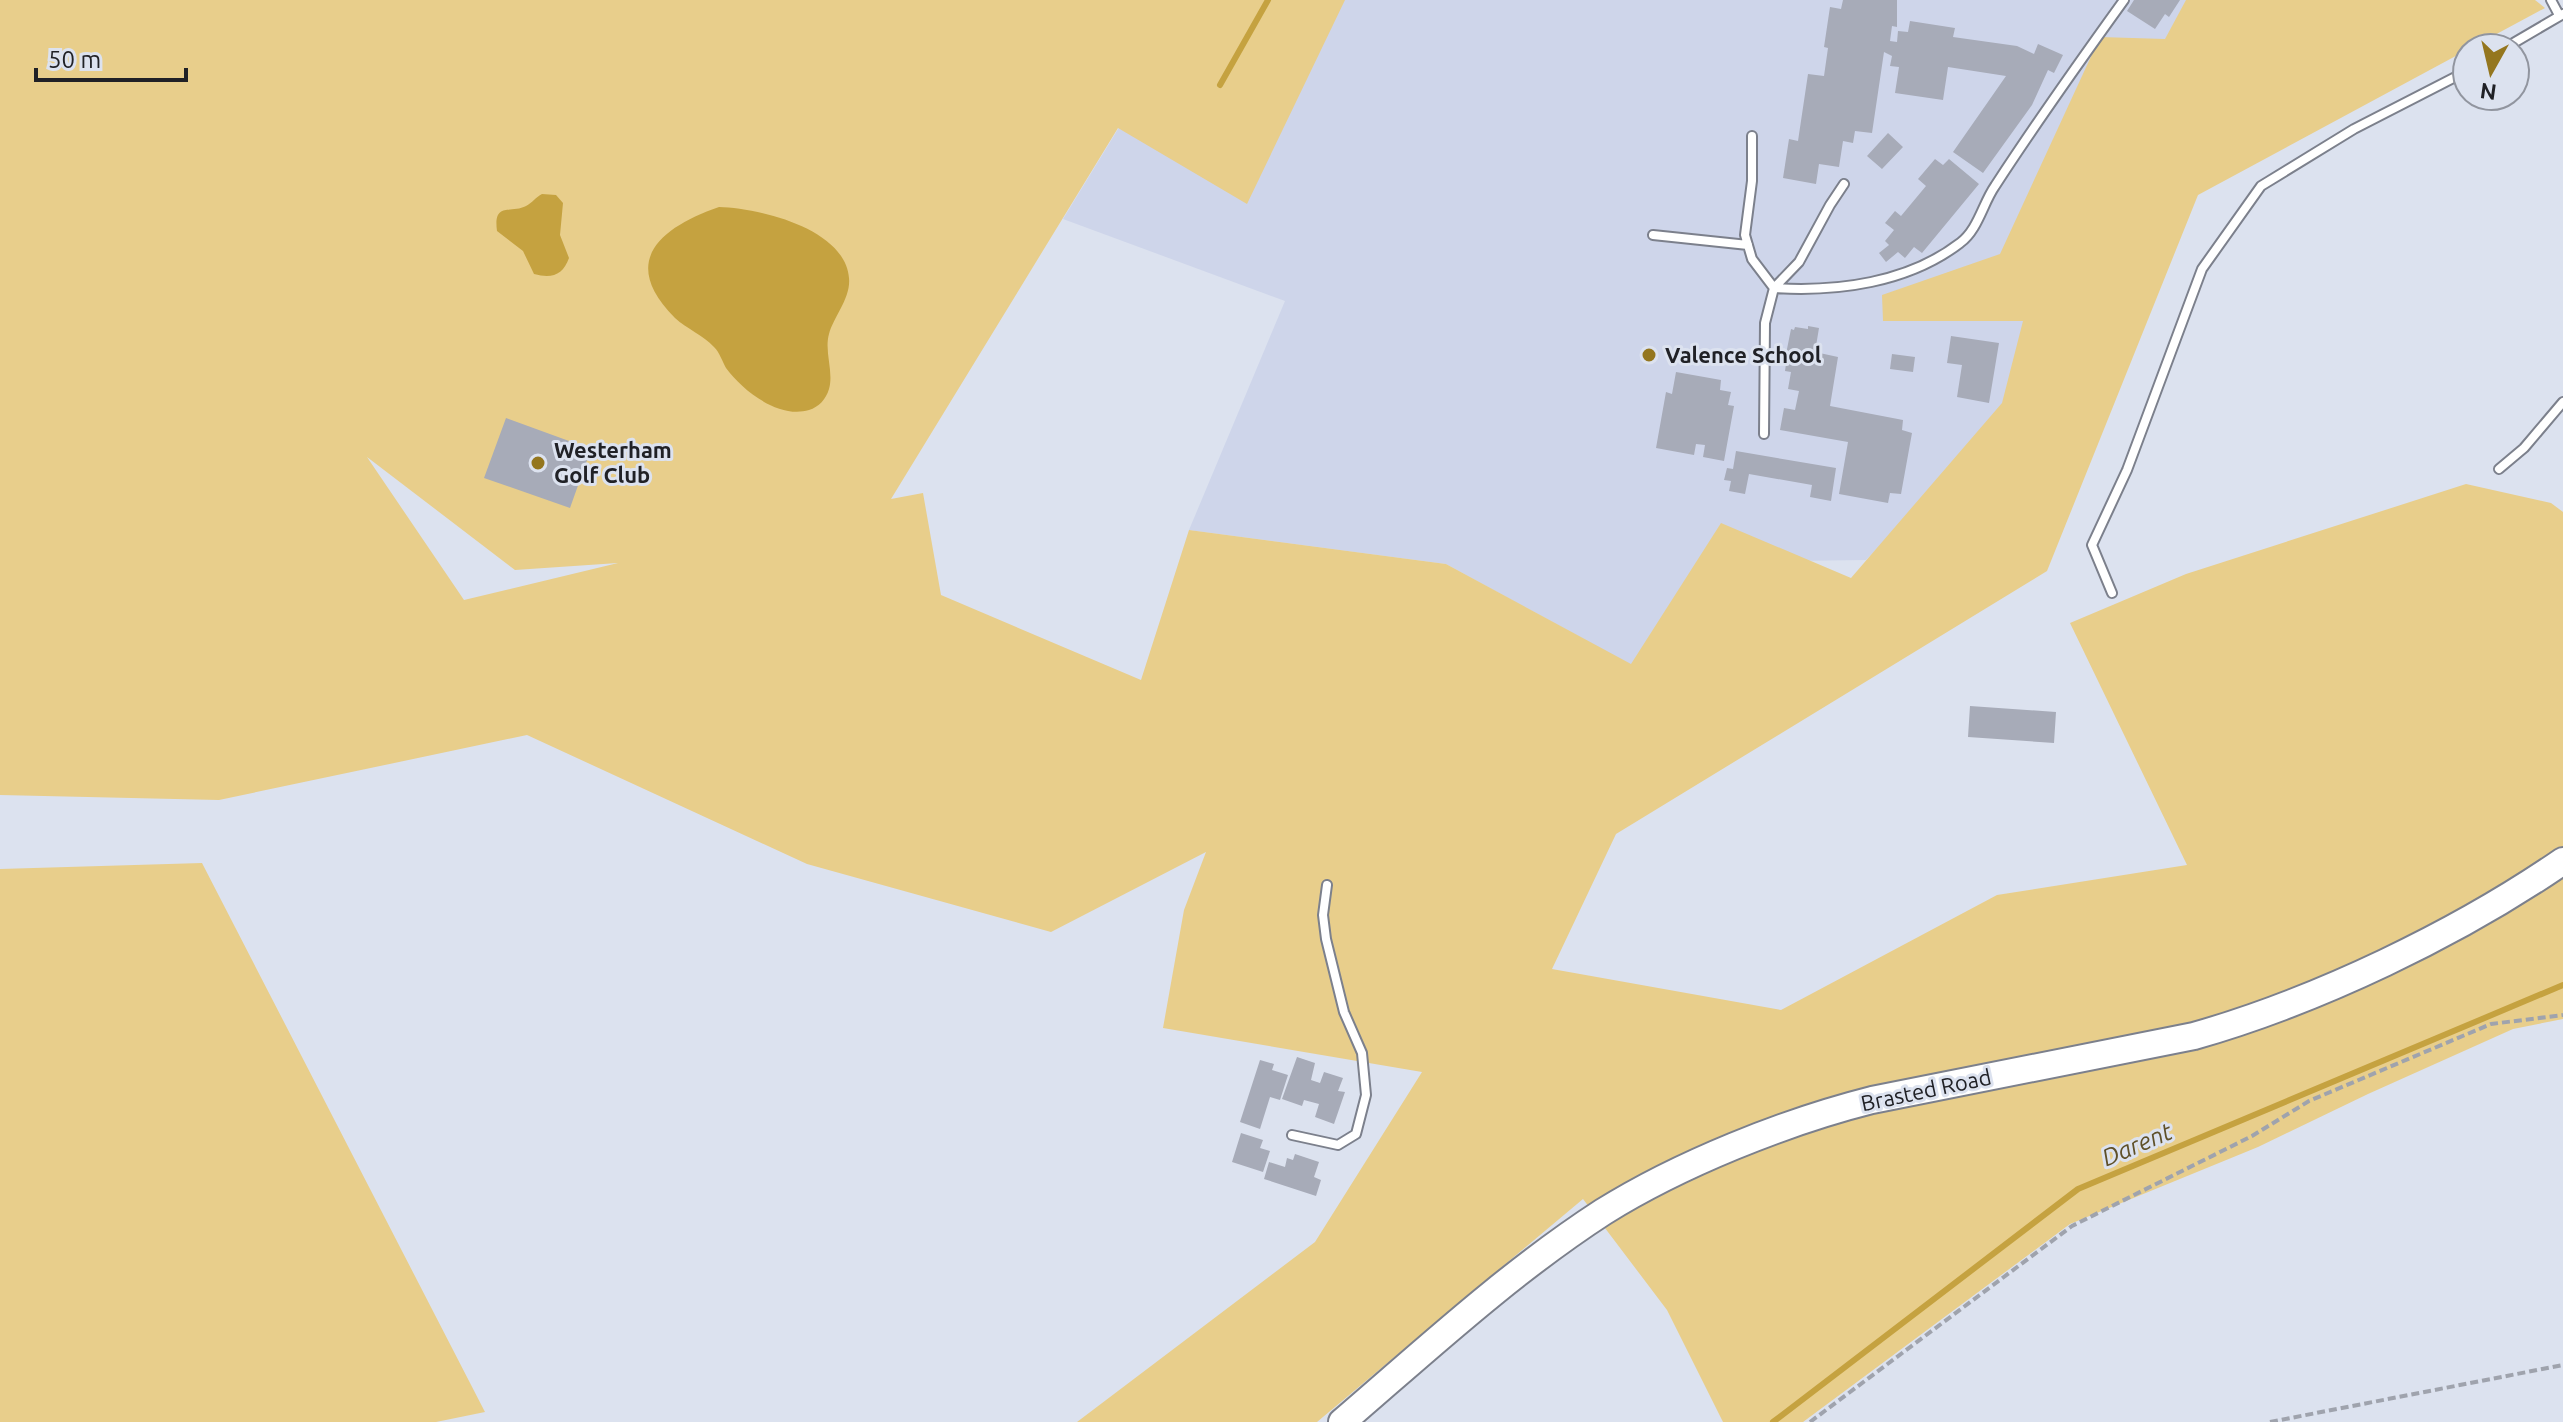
<svg xmlns="http://www.w3.org/2000/svg" width="2563" height="1422" font-family="Ubuntu,sans-serif">
<style>
.built{fill:#ced5ea}
.green{fill:#e8ce8b;fill-rule:evenodd}
.water{fill:#c5a240}
.lines{fill:none;stroke-linecap:round;stroke-linejoin:round}
.stream{stroke:#c5a240;stroke-width:6}
.building{fill:#a7abb8}
.service-casing{stroke:#7c808c;stroke-width:12}
.primary-casing{stroke:#7c808c;stroke-width:30}
.path{stroke:#9fa3ad;stroke-width:4;stroke-dasharray:8 4;stroke-linecap:butt}
.service{stroke:#fff;stroke-width:8}
.primary{stroke:#fff;stroke-width:26}
.poi-dot{fill:#94761e;stroke:#dce2ef;stroke-width:3}
.labels{text-anchor:middle;stroke-width:6;stroke-linejoin:round;paint-order:stroke}
.poi-label{font-size:22px;font-weight:bold;fill:#202126;stroke:#dce2ef;text-anchor:start}
.street-label{font-size:22px;fill:#202126;stroke:#dce2ef}
.water-label{font-size:24px;font-style:italic;fill:#5f5028;stroke:#dce2ef}
</style>
<rect width="100%" height="100%" fill="#dce2ef"/>
<path class="built" d="M1197 0H2197L2011 409 1866 560 1789 561 1631 665 1446 564 1189 530 1285 301 1063 219Z"/>
<path class="green" d="M0 0H1345L1247 204 1118 128 891 499 923 493 941 595 1141 680 1189 530 1446 564 1631 664 1721 523 1851 578 2002 403 2023 321H1883L1882 295 2000 254 2100 37 2165 39 2186 0H2535L2545 8 2198 195 2047 571 1616 834 1552 969 1781 1010 1997 895 2187 865 2070 623 2186 574 2466 484 2551 503 2563 512V1019L2513 1029 2368 1094 2258 1147 2070 1224 1803 1422H1723L1667 1310 1583 1199 1317 1422H1077L1315 1242 1422 1072 1163 1028 1184 910 1206 852 1051 932 807 864 527 735 219 800 0 795ZM367 457 515 570 618 563 464 600Z
M202 863 485 1412 436 1422H0V869Z"/>
<path class="water" d="M542 194 556 195 563 203 560 235 569 258C563 275 552 279 534 274L523 251 497 231C493 201 511 214 526 206 532 203 536 197 542 194Z
M719 207C758 208 845 228 849 278 851 298 834 316 829 334 824 352 834 371 829 389 826 399 819 407 809 410 779 419 743 391 726 368 722 361 720 353 714 347 703 335 687 329 675 318 619 262 659 228 719 207Z"/>
<g class="lines">
<path class="stream" d="M1220 85 1268 0
M1773 1422 2078 1189 2563 985"/>
</g>
<path class="building" d="M1843 0H1897V27L1892 26 1890 41 1897 42 1898 31 1908 32 1910 21 1955 28 1953 37 2017 46 2034 54 2038 44 2063 55 2054 73 2048 70 2032 105 1983 173 1953 152 2006 76 1948 67 1943 100 1895 93 1899 67 1890 66 1892 56 1884 52 1872 133 1855 131 1853 143 1843 141 1839 167 1819 164 1816 184 1783 178 1789 139 1798 141 1808 74 1824 76 1828 48 1824 47 1830 7 1841 9Z
M2134 0H2180L2169 17 2165 14 2155 29 2127 11Z
M1888 133 1903 147 1882 169 1867 156Z
M1935 159 1943 165 1949 159 1979 184 1922 253 1914 247 1905 258 1898 252 1886 262 1879 253 1889 245 1885 241 1894 230 1885 223 1895 211 1901 216 1926 186 1918 179Z
M1808 326 1819 328 1815 352 1838 357 1830 406 1903 420 1902 430 1912 433 1901 494 1890 493 1888 503 1839 494 1848 442 1780 430 1784 408 1795 410 1799 391 1788 389 1791 372 1785 371 1786 364H1784L1791 329 1794 330 1795 327 1808 329Z
M1951 336 1999 343 1989 403 1957 397 1962 365 1947 363Z
M1892 354 1915 357 1913 372 1890 369Z
M1676 372 1721 380 1720 390 1731 392 1728 405 1734 406 1724 461 1703 457 1705 445 1696 444 1694 455 1656 448 1666 392 1672 394Z
M506 418 591 449 570 508 484 478Z
M1736 451 1836 468 1831 501 1810 497 1812 485 1749 474 1745 494 1729 491 1731 481 1724 480 1727 468 1733 469Z
M1970 706 2056 712 2054 743 1968 737Z
M1297 1057 1315 1063 1311 1080 1320 1083 1324 1072 1343 1078 1338 1091 1345 1092 1334 1124 1315 1117 1319 1104 1304 1100 1302 1106 1282 1099Z
M1260 1060 1274 1064 1272 1070 1288 1075 1280 1100 1270 1097 1260 1129 1240 1122Z
M1241 1133 1263 1140 1260 1148 1270 1151 1263 1172 1232 1162Z
M1295 1154 1319 1162 1314 1177 1321 1180 1316 1196 1264 1179 1269 1162 1285 1167 1287 1158 1293 1160Z"/>
<g class="lines">
<g class="service-casing">
<path id="service" d="M2551 0 2559 15
M2505 48 2563 14
M1752 136V181L1745 235 1752 259 1774 288C1837 292 1908 283 1960 243 1978 230 1983 203 1995 186 2036 123 2080 61 2124 0
M1653 235 1748 245
M1764 434 1765 323 1774 288 1799 262 1830 205 1844 184
M2499 469 2524 448 2563 402
M2112 593 2092 545 2127 470 2202 269 2261 186 2354 129 2467 71
M1292 1135 1338 1145 1356 1134 1366 1095 1362 1053 1344 1012 1326 939 1323 915 1327 885"/>
</g>
<g class="primary-casing">
<path id="primary" d="M1342 1422C1427 1349 1509 1273 1603 1212 1680 1164 1785 1122 1872 1100L2194 1036C2317 1001 2457 934 2563 861"/>
</g>
<path class="path" d="M1810 1422 2072 1226 2252 1136 2309 1101 2491 1024 2563 1015
M2270 1422 2563 1365"/>
<use href="#service" class="service"/>
<use href="#primary" class="primary"/>
</g>
<g class="poi-dot">
<circle cx="1649" cy="355" r="8"/>
<circle cx="538" cy="463" r="8"/>
</g>
<g class="labels">
<g class="poi-label">
<text x="1665" y="363">Valence School</text>
<text x="554" y="458">Westerham<tspan x="554" dy="25">Golf Club</tspan></text>
</g>
<g class="street-label">
<text transform="translate(1926 1090) rotate(-12)" y="8">Brasted Road</text>
</g>
<g class="water-label">
<text transform="translate(2137 1145) rotate(-23)" y="8">Darent</text>
</g>
</g>
<g transform="translate(2491 72) rotate(188)"><circle r="38" fill="#dce2ef" stroke="#91959f" stroke-width="2"/>
<path d="M0-6L14 30L0 20L-14 30Z" fill="#94761e"/>
<text y="-12" font-size="22" font-weight="bold" text-anchor="middle" fill="#202126">N</text>
</g>
<path d="M36 68v12h150v-12" fill="none" stroke="#202126" stroke-width="4"/>
<text x="48" y="68" font-size="24" fill="#202126" stroke="#dce2ef" stroke-width="6" paint-order="stroke">50 m</text>
</svg>
